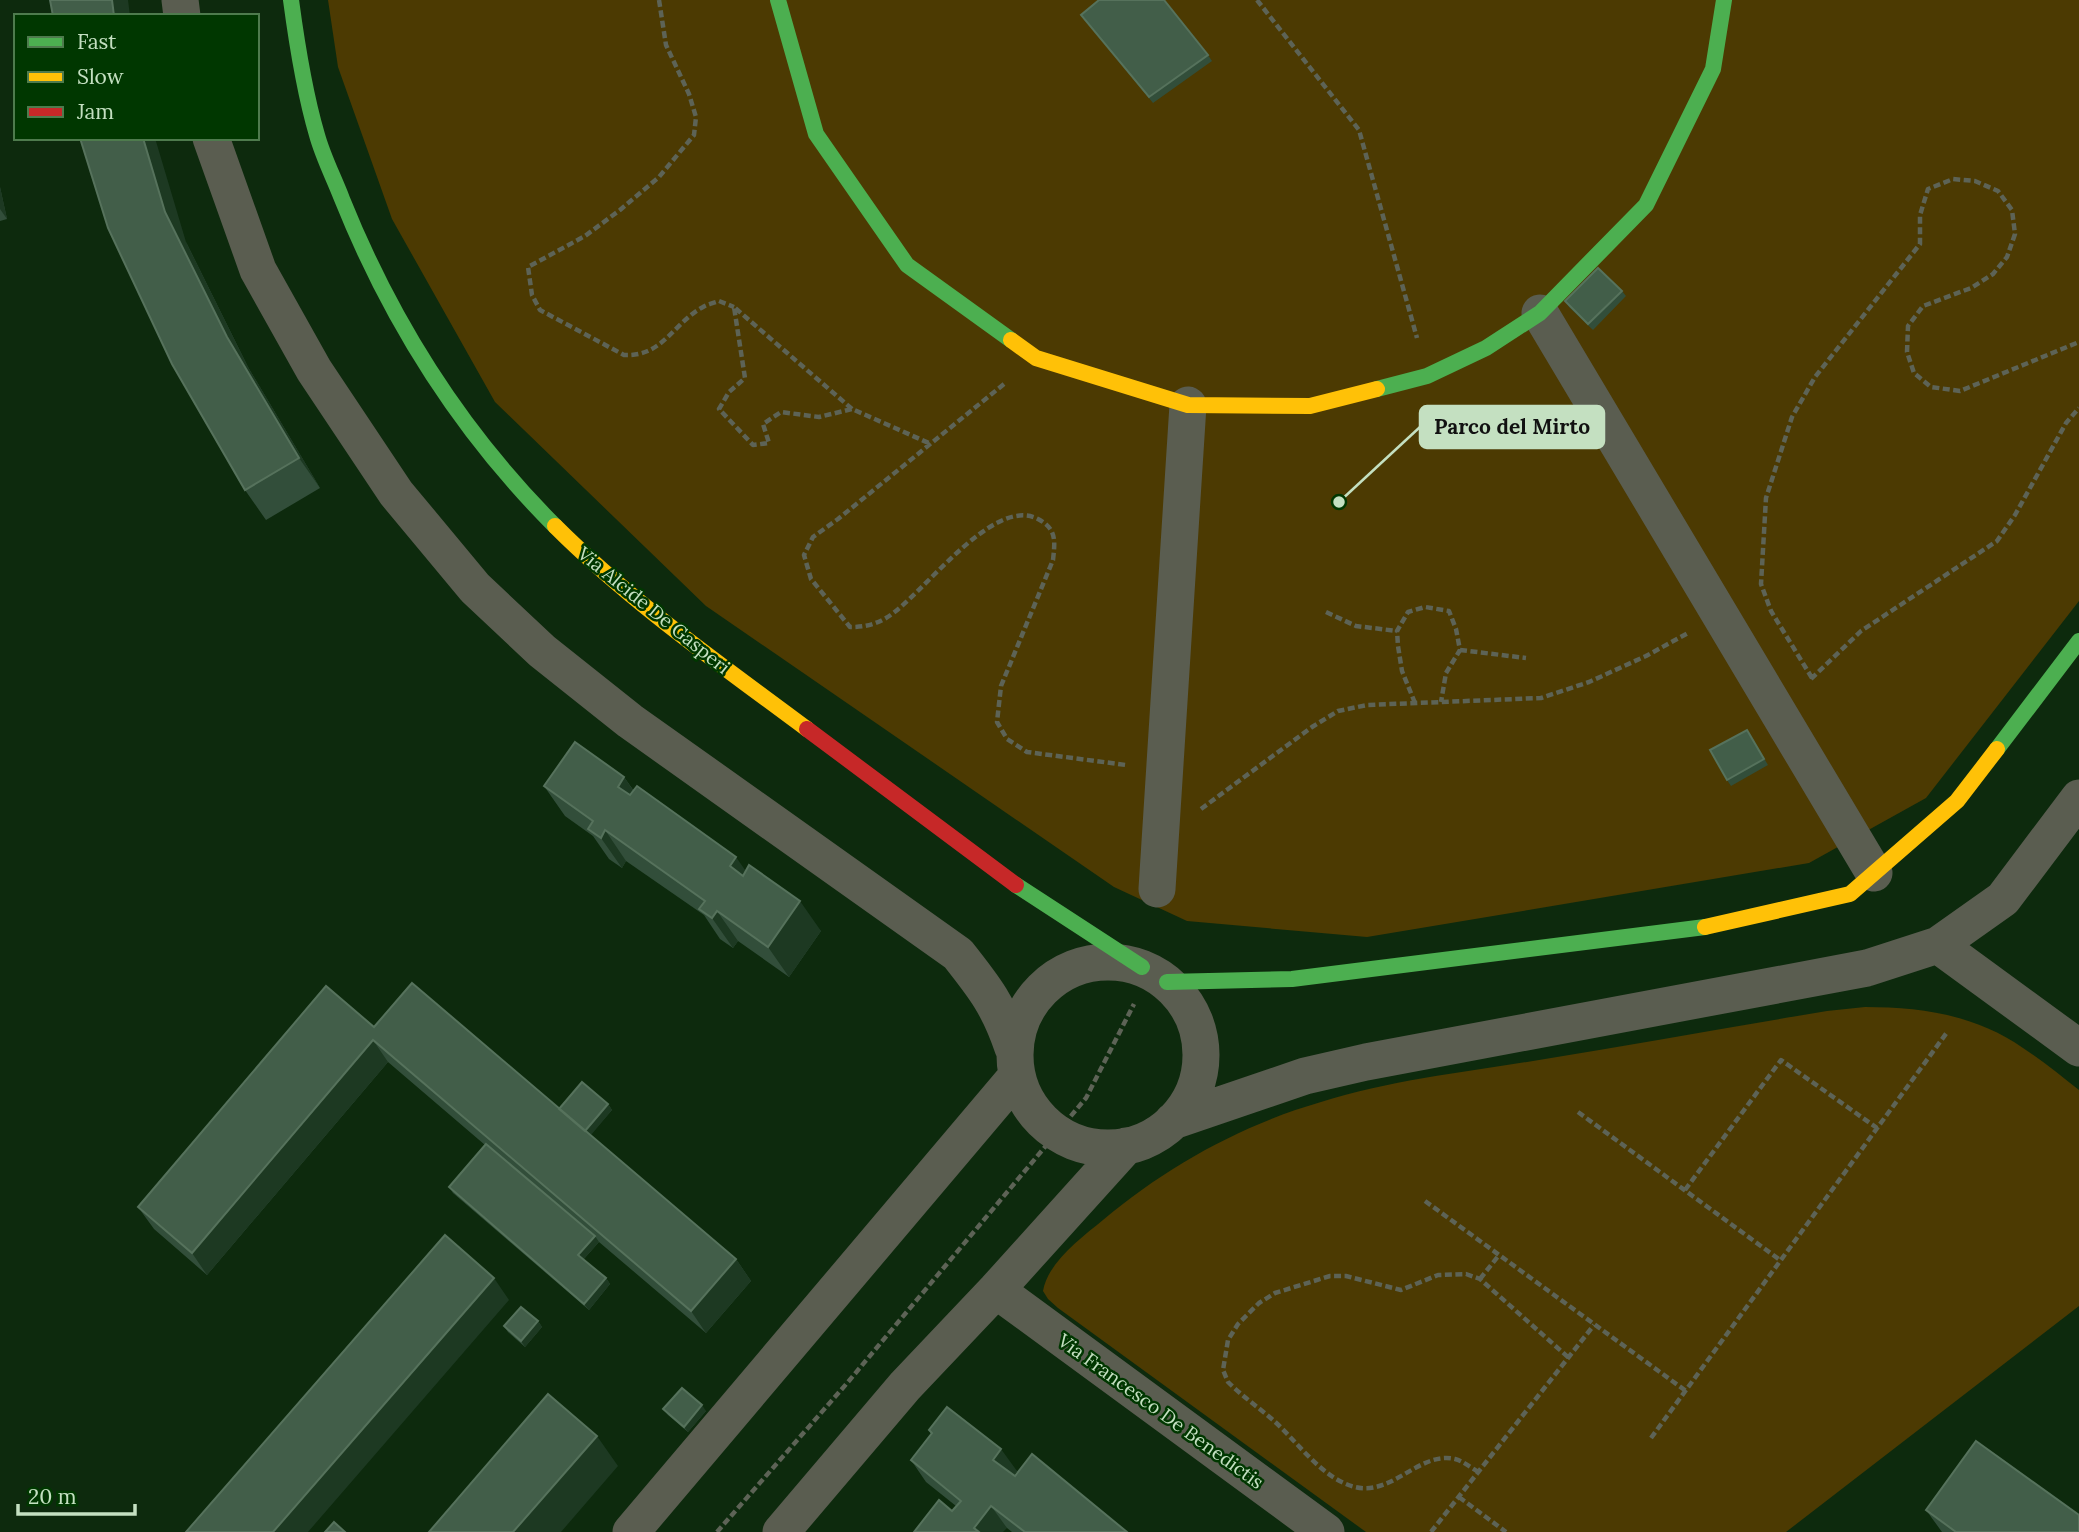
<svg xmlns="http://www.w3.org/2000/svg" width="2079" height="1532" font-family="Lora,serif">
<style>
.green{fill:#4c3a02}
.lines{fill:none;stroke-linecap:round;stroke-linejoin:round}
.path{stroke:#5d6356;stroke-width:4.5;stroke-dasharray:7 3.5;stroke-linecap:butt}
.street{stroke:#5a5d50;stroke-width:37}
.fast{stroke:#4caf50;stroke-width:16}
.slow{stroke:#ffc107;stroke-width:16}
.jam{stroke:#c62828;stroke-width:16}
.wall{fill:#324e3a}
.shaded-wall{fill:#1d3922}
.building{fill:#425e49;stroke:#56725c;stroke-width:2}
.labels{text-anchor:middle;stroke-width:5;stroke-linejoin:round;paint-order:stroke}
.street-label{font-size:19px;fill:#c4e0c1;stroke:#003700}
.leader{fill:none;stroke:#c4e0c1;stroke-width:2.5}
.callout-dot{fill:#c4e0c1;stroke:#003700;stroke-width:2.5}
.callout{fill:#c4e0c1;stroke:#c4e0c1;stroke-width:2.5}
.callout-label{font-size:21px;text-anchor:middle;font-weight:bold;fill:#111}
</style>
<rect width="100%" height="100%" fill="#0d2a0d"/>
<path class="green" d="M328 0H2079V601L1926 798 1809 863 1367 937 1187 921 1114 887 706 606 495 402 392 219 338 67Z
M1865 1007C1921 1007 1976 1015 2023 1048 2043 1061 2061 1076 2079 1090V1306L1786 1532H1366L1058 1308 1048 1299 1043 1291C1048 1262 1081 1238 1103 1220 1166 1167 1241 1125 1321 1102 1391 1080 1467 1072 1539 1060 1635 1044 1731 1027 1827 1011Z"/>
<g class="lines">
<path class="path" d="M659 0 666 45 689 94 696 117 694 135 659 177 620 210 585 236 528 267 532 295 540 310 624 355C663 357 673 323 703 307 708 304 714 303 719 301L734 307
M1257 0 1359 130 1417 338
M1004 384 838 519 813 537 804 555 811 579 850 627C864 627 874 625 886 618 922 597 992 495 1038 519 1057 529 1055 541 1053 560L1001 686 997 722 1007 739 1027 752 1126 765
M852 409 734 307 745 378 729 392 719 409 753 445 769 443 763 424 781 412 819 417 852 409 931 444
M1326 612 1356 626 1397 631
M1460 650 1526 658
M1812 678 1771 611 1761 584 1766 498 1792 417 1815 377 1920 244V215L1928 189 1953 179 1975 181 1998 191 2012 210 2015 234 2007 257 1993 274 1971 288 1923 306 1908 326 1907 352 1914 373 1931 387 1960 391 2079 342
M1811 679 1861 631 1997 541 2015 515 2066 423 2079 408
M1415 703 1402 671 1398 646 1397 631 1408 612 1425 607 1449 611 1456 629 1460 650 1446 673 1441 702
M1201 809 1312 727 1338 711 1367 705 1541 698 1589 682 1646 656 1688 633
M1578 1112 1780 1260
M1685 1190 1781 1060 1877 1128
M1425 1201 1686 1391
M1480 1279 1499 1255
M1651 1438 1948 1031
M1479 1472C1471 1468 1463 1461 1455 1459 1419 1451 1393 1496 1355 1487 1322 1479 1297 1441 1273 1420 1258 1407 1242 1396 1228 1382L1223 1370 1228 1340 1238 1324 1259 1303 1275 1293 1330 1276H1346L1401 1290 1438 1275 1466 1274 1480 1279 1569 1358
M1459 1497 1506 1532
M717 1532 848 1382 1086 1098 1134 1004
M1431 1532 1594 1325"/>
<path class="street" d="M180 0 182 16
M211 138 258 270 314 370 396 493 475 588 542 651 630 721 958 954C985 988 999 1006 1013 1048
M1540 313 1874 873
M1157 889 1188 405
M1938 945 2079 1048
M1015 1055a93 93 0 1 1 186 0a93 93 0 1 1-186 0Z
M1173 1121 1305 1076 1366 1062 1867 968 1938 945 2003 899 2079 798
M996 1290 1326 1532
M631 1532 1016 1077
M781 1532 905 1386 996 1290 1126 1146"/>
<path class="fast" d="M291 0C297 45 304 91 317 135 323 157 334 178 342 199 391 321 461 432 555 526
M778 0 816 134 907 265 1011 340
M1377 389 1427 376 1486 348 1540 313 1646 205 1713 69 1724 0
M1997 749 2079 641
M1016 885 1142 967
M1167 982 1292 979 1705 927"/>
<path class="slow" d="M1011 340 1036 358 1188 405 1310 406 1377 389
M555 526C631 602 720 664 807 729
M1705 927 1850 894 1957 801 1997 749"/>
<path class="jam" d="M807 729 1016 885"/>
</g>
<path class="wall" d="M1081 15 1208 55 1212 61 1153 103Z
M0 187 7 219 0 221Z
M186 242 248 367 320 488 266 520 245 490Z
M1622 291 1626 296 1593 330 1569 307 1565 301Z
M1751 736 1768 765 1731 786 1727 780Z
M624 777 634 791 746 871 821 931 789 977 738 941 733 948 720 939 704 915 626 861 622 868 609 859 593 836 565 816 544 786Z
M374 1027 559 1109 608 1104 612 1110 590 1135 736 1259 751 1281 706 1333 599 1242 583 1260 606 1278 610 1284 589 1310 453 1193 449 1187 485 1145 388 1062 207 1275 154 1229 138 1207Z
M538 1321 542 1327 525 1347 508 1332 504 1326Z
M663 1409 706 1411 688 1432 668 1415Z
M929 1430 1017 1471 1014 1475 1127 1532H1012L1007 1528 952 1511 956 1506 926 1482 911 1460 931 1434Z
M1926 1510 2079 1532H1942Z"/>
<path class="shaded-wall" d="M112 0H128L130 16H114Z
M143 138H155L186 242 248 367 320 488 299 458 227 337 165 212Z
M0 187 7 219 0 209Z
M624 777 645 808 618 787Z
M605 830 626 861 622 868 601 838Z
M736 857 757 887 730 866Z
M800 901 821 931 789 977 768 947Z
M717 911 738 941 733 948 712 918Z
M373 1040 388 1062 207 1275 192 1253Z
M608 1104 612 1110 586 1141 582 1135Z
M595 1236 599 1242 582 1261 578 1255Z
M736 1259 751 1281 706 1333 691 1311Z
M494 1278 509 1300 308 1532H273Z
M606 1278 610 1284 589 1310 584 1304Z
M538 1321 542 1327 525 1347 521 1341Z
M702 1405 706 1411 688 1432 684 1427Z
M597 1436 618 1466 561 1532H513Z
M1001 1449 1017 1471 1008 1482 993 1460Z
M991 1506 1007 1528 1003 1532H976L974 1528Z"/>
<path class="building" d="M50 0H112L114 16H53Z
M1099 0H1164L1208 55 1149 97 1081 15Z
M80 138H143L165 212 227 337 299 458 245 490 172 364 108 228Z
M1598 268 1622 291 1588 324 1565 301Z
M1747 730 1764 759 1727 780 1710 750Z
M575 742 624 777 618 787 630 795 637 786 736 857 730 866 743 876 749 865 800 901 768 947 717 911 712 918 699 909 705 901 605 830 601 838 588 829 593 821 544 786Z
M412 983 736 1259 691 1311 373 1040 192 1253 138 1207 326 986 374 1027Z
M582 1082 608 1104 585 1131 559 1109Z
M486 1144 595 1236 578 1255 606 1278 584 1304 449 1187Z
M445 1235 494 1278 273 1532H186Z
M521 1307 538 1321 521 1341 504 1326Z
M682 1388 702 1405 684 1427 663 1409Z
M548 1394 597 1436 513 1532H429Z
M947 1407 1001 1449 993 1460 1015 1476 1032 1454 1127 1532H1025L991 1506 974 1528 979 1532H914L939 1500 952 1511 961 1501 911 1460 932 1433 929 1430Z
M1976 1441 2079 1515V1532H1956L1926 1510Z
M334 1522 345 1532H325Z"/>
<g class="labels">
<g class="street-label">
<text transform="translate(654 610) rotate(39)" y="7">Via Alcide De Gasperi</text>
<text transform="translate(1161 1411) rotate(36)" y="7">Via Francesco De Benedictis</text>
</g>
</g>
<path class="leader" d="M1339 502L1420 427"/>
<circle class="callout-dot" cx="1339" cy="502" r="7"/>
<rect class="callout" x="1420" y="406" width="184" height="42" rx="7"/>
<g class="callout-label">
<text x="1512" y="434">Parco del Mirto</text>
</g>
<rect x="14" y="14" width="245" height="126" fill="#003700" stroke="#4e7b4d" stroke-width="2"/>
<rect x="28" y="37" width="35" height="10" fill="#4caf50" stroke="#4e7b4d" stroke-width="2"/>
<text x="77" y="49" font-size="21" fill="#c4e0c1">Fast</text>
<rect x="28" y="72" width="35" height="10" fill="#ffc107" stroke="#4e7b4d" stroke-width="2"/>
<text x="77" y="84" font-size="21" fill="#c4e0c1">Slow</text>
<rect x="28" y="107" width="35" height="10" fill="#c62828" stroke="#4e7b4d" stroke-width="2"/>
<text x="77" y="119" font-size="21" fill="#c4e0c1">Jam</text>
<path d="M18 1504v10h117v-10" fill="none" stroke="#c4e0c1" stroke-width="3.5"/>
<text x="28" y="1504" font-size="21" fill="#c4e0c1" stroke="#003700" stroke-width="5" paint-order="stroke">20 m</text>
</svg>
